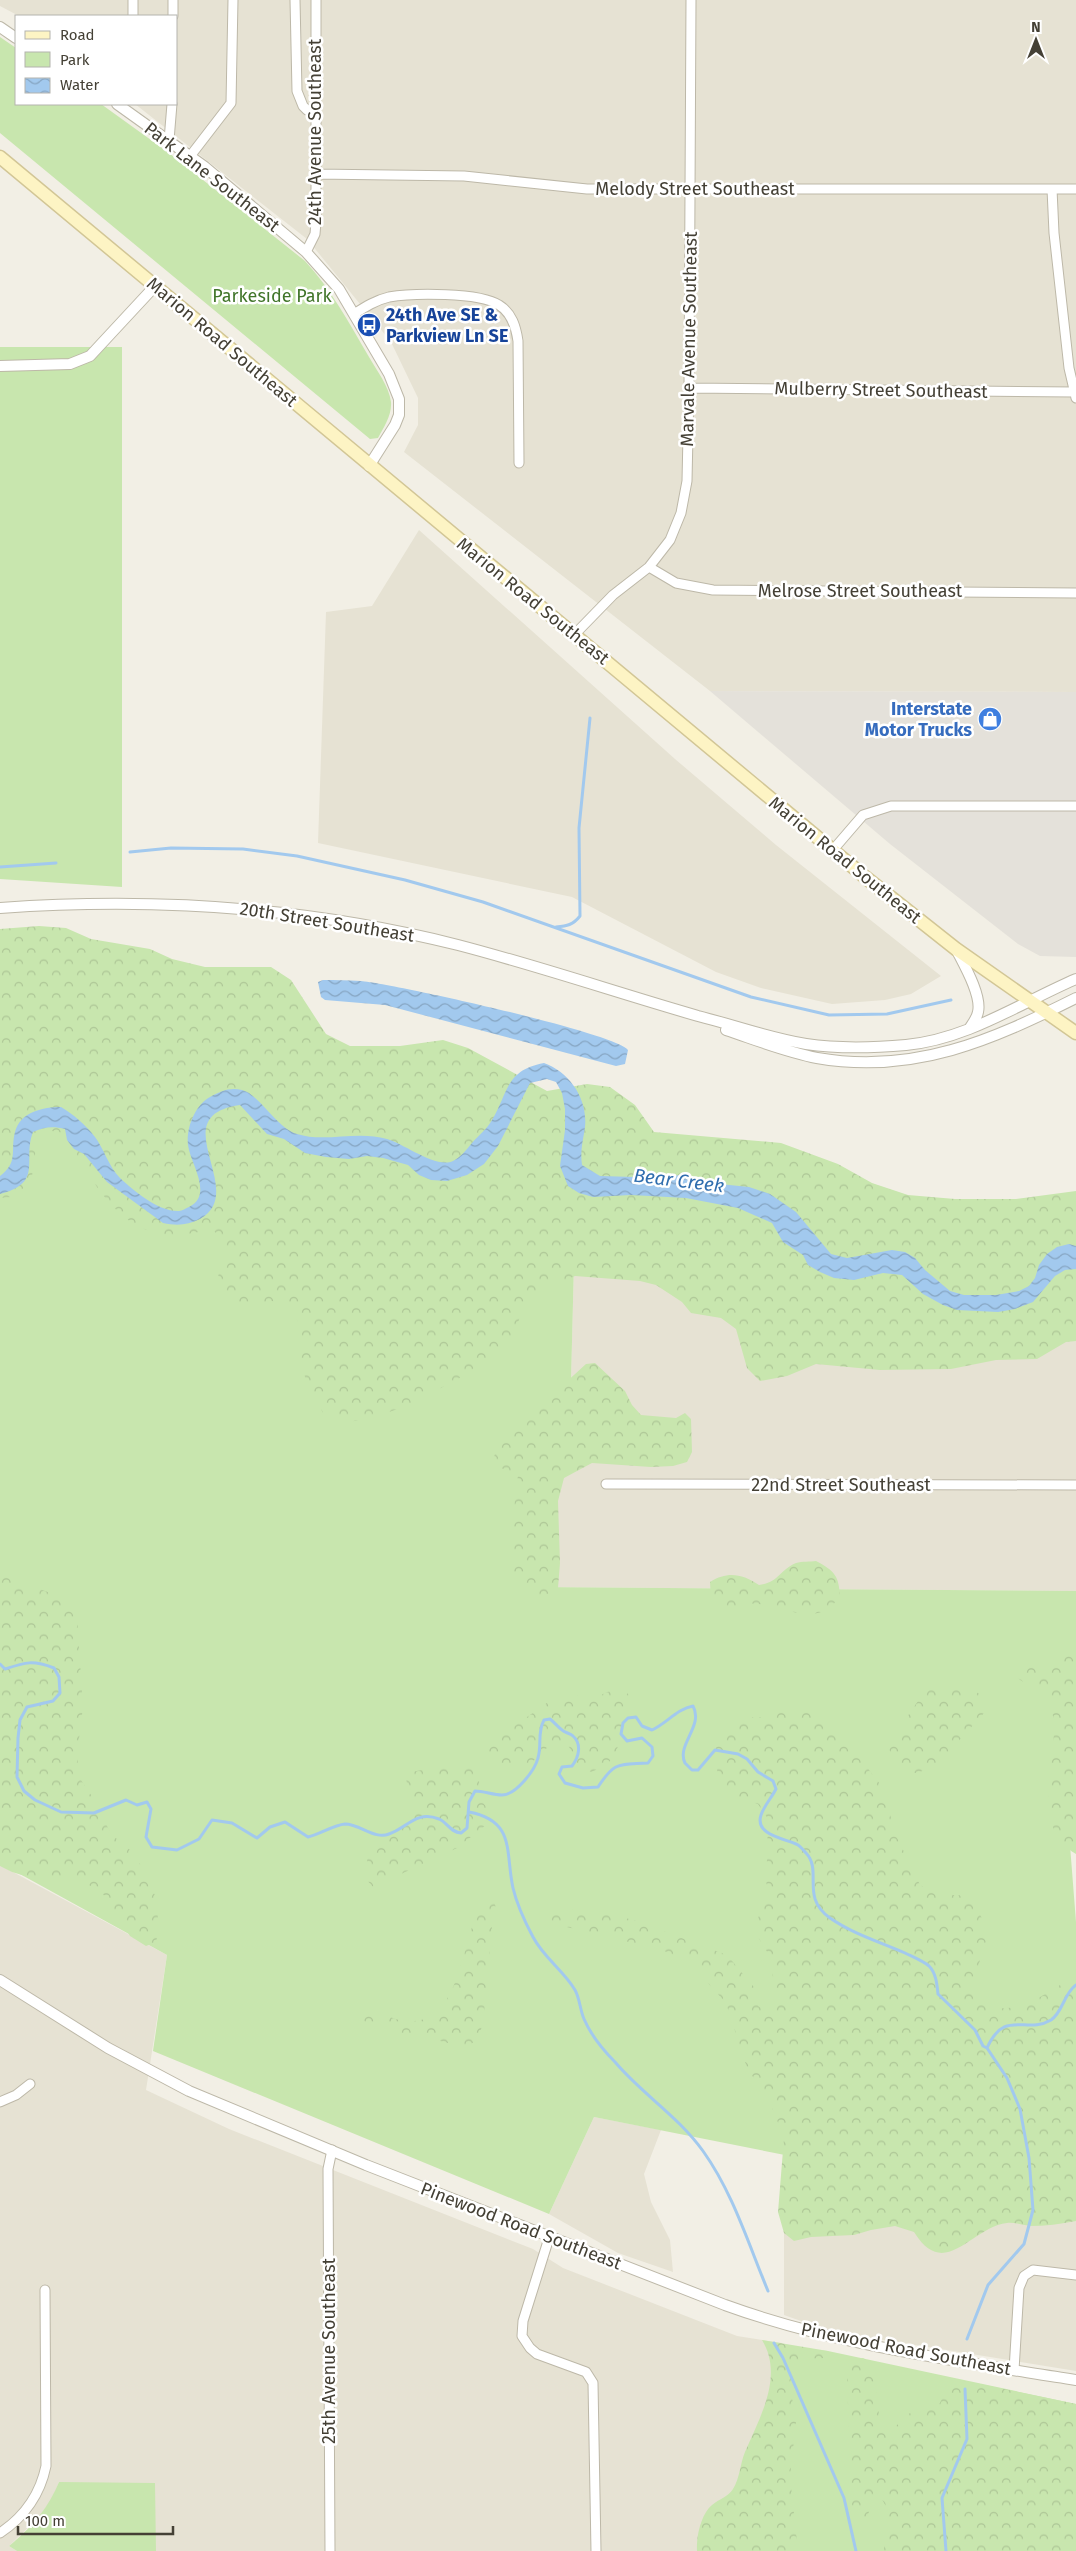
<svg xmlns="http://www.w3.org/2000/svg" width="1076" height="2551" font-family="'Fira Sans',sans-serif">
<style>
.residential{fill:#e6e2d3}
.industrial{fill:#e4e1da}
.green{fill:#c8e6ae}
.forest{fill:url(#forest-crowns)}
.water{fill:url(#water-waves)}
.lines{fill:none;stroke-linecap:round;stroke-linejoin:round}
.stream{stroke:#a2c9ee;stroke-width:3}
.minor-casing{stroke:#bdb8a8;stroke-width:11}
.tertiary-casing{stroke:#bdb8a8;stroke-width:12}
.secondary-casing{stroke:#d2c696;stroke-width:15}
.minor{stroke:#fff;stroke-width:9}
.tertiary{stroke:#fff;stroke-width:10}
.secondary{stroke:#fdf4c4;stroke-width:12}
.labels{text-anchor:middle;stroke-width:5;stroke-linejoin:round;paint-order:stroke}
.street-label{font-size:18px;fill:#444035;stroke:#fff}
.park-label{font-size:18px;fill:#407529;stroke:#fff}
.transit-label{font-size:18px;font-weight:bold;fill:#164399;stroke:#fff;text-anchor:start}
.shop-label{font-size:18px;font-weight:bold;fill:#366cbe;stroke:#fff;text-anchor:end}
.water-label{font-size:19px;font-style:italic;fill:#306eae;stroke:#fff}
</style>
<defs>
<pattern id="forest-crowns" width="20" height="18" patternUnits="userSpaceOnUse" patternTransform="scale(1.25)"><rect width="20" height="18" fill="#c8e6ae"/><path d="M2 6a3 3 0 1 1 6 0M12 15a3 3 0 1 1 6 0" fill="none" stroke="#adc696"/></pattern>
<pattern id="water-waves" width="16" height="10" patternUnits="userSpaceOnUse" patternTransform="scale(1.25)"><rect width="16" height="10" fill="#a2c9ee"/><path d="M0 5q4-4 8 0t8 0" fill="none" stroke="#86a5c2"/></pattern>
</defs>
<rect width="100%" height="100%" fill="#f2efe5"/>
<path class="residential" d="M0 0H1076V692L710 691 404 452 418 425V398L391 342 307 239 135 104H176V16H19L0 6Z
M419 530 675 759 776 845 941 976 911 994 885 1000 832 1004 761 988 716 972 572 897 318 843 326 612 372 606Z
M574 1263 1076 1333V1591L534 1587 570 1421Z
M0 1865 167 1955 146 2090 229 2129 533 2249 563 2268 737 2336 782 2343 783 2551H155L59 2482 52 2499 39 2517 9 2546 17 2551H0Z
M594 2117 661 2130 644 2174 651 2202 670 2240 673 2272 618 2253 549 2214Z
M784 2194 1076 2201V2371L872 2338 818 2327 784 2315Z"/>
<path class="industrial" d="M710 691 1076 692V957L1040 956 1018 944 890 844Z"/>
<path class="green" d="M0 37 16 48V104H101L169 153 305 261C331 289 349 323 369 357 377 371 389 386 391 402 392 415 384 427 378 438L370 439 0 133Z
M0 347H122V887L0 879Z
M16 1097 574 1263 570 1421 535 1587 1076 1591V1680L1057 1679 1076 1922V2007L795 2157 594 2117 549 2214 153 2051 167 1955 0 1863V1120Z
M801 2349 828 2351 1076 2404V2551H783V2358Z
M59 2482 155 2483 156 2551H17L9 2546C31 2528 48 2509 59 2482Z"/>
<path class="forest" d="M39 926 66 928 91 939 150 949 172 959 205 967H271L291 980 326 1034 350 1046H400L443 1040 468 1048 547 1091 587 1084 610 1087 635 1105 654 1132 781 1143 838 1164 872 1183 908 1195 955 1199H1016L1076 1191V1341L1066 1342 1037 1359 996 1360 951 1369 880 1370 816 1364 787 1376 760 1381 747 1368 736 1329 721 1318 691 1313 682 1302 656 1285 640 1281 575 1276 534 1294 524 1306 516 1328 504 1349 458 1379 406 1406 378 1416 349 1422 325 1416 307 1386 301 1359 302 1328 291 1310 272 1301 243 1309 225 1299 217 1280 224 1256V1237L209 1229C129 1255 98 1191 64 1133L46 1130 37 1141 31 1183 11 1197 0 1198V929Z
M595 1363 625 1391 632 1405 641 1415 676 1418 685 1413 691 1419 692 1452 687 1462 673 1466 651 1467 592 1463 564 1478 558 1501 560 1563 558 1588 553 1593 531 1597C497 1574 516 1508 518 1474L501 1468 494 1457C500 1435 512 1439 525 1424 544 1403 564 1384 586 1364Z
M816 1561C835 1571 839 1576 840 1597 814 1629 791 1607 758 1604 755 1604 750 1603 747 1604 741 1606 736 1611 730 1614L711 1600 710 1582C728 1571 742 1574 759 1585 780 1582 779 1570 796 1563 802 1561 810 1562 816 1561Z
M0 1575 59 1596 77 1617 83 1707 77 1755 79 1777 93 1798 111 1834 129 1849 148 1875 156 1899 159 1929 156 1942 146 1946 130 1936 103 1894 89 1885 71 1880 35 1879 12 1872 0 1866Z
M1067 1653 1076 1658V1854C1018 1820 1074 1731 1045 1698 1037 1689 1023 1683 1014 1675V1667L1032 1663 1053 1664Z
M946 1686C963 1686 973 1687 985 1699V1712L935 1767 916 1773 902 1770 893 1761 888 1745 918 1701 931 1688Z
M623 1689 632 1698C624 1716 622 1749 609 1762 605 1766 597 1769 592 1772L577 1768 574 1755 566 1742 552 1743C528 1766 527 1774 493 1762L488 1751 496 1739 551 1700 573 1695 593 1699 607 1692Z
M781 1710H805L824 1718 854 1744 869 1770 884 1789 894 1831 920 1885 937 1895H959L974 1905 985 1923 987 1938 972 1986 978 2000C982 2002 987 2006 992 2007 1021 2014 1053 1989 1076 1975V2221C1061 2224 1045 2226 1030 2226 1022 2225 1014 2222 1007 2223 971 2227 945 2282 914 2232L895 2226 871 2230 854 2235 811 2237 794 2241 784 2233 778 2212 784 2138 766 2092 748 2071 726 2003 689 1962 662 1950 538 1920V1912L584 1909 634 1920 727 1955 754 1987 758 2006 767 2011 774 2001 772 1960 758 1937V1918L766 1899 768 1819 758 1804 746 1800 731 1802C714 1774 703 1737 740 1720 748 1716 759 1719 767 1716 772 1715 777 1712 781 1710Z
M466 1762 476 1768 479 1781 480 1798 487 1808 486 1825 457 1848 373 1887 366 1879 368 1847 403 1818 413 1807 406 1779 411 1772Z
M485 1899 494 1901 497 1912 492 1927 483 2023 478 2039 468 2046H459L429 2038 403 2035 380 2025 367 2027 362 2015 367 2008C379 2012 392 2019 404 2021 465 2028 459 1934 485 1899Z
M762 2340 828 2351 830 2354 825 2358 800 2359 792 2367 790 2385 796 2423 790 2476 798 2551H697C696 2537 701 2514 712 2505 719 2499 728 2497 733 2489 740 2478 740 2464 745 2452 760 2417 784 2376 762 2340Z
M863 2358 874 2365 880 2425 894 2428 908 2414 940 2403 950 2381 970 2382 1076 2404V2533L1072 2551H884C884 2531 895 2515 880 2497L871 2505 867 2518 856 2513 850 2501 847 2360Z"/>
<path class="water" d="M323 980C335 980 348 980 361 981 394 984 616 1033 628 1050L625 1064 616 1066 385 1005 325 1000 321 997 318 982Z
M544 1063C569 1072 588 1098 585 1127 583 1141 580 1151 582 1165L600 1176 636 1177 648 1174 666 1177 680 1175 700 1182 749 1187 770 1194 796 1212 831 1254 847 1258 892 1250 905 1252 915 1258 925 1270 950 1291 964 1295H996L1019 1291 1029 1286 1035 1278 1039 1265 1047 1254 1057 1247 1069 1244 1076 1246V1269L1065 1270 1055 1276 1033 1302 1015 1309 998 1312 957 1310 943 1305 923 1294 902 1275 883 1273 854 1280 834 1278 820 1272 808 1265 803 1255 783 1242 772 1223 738 1208 686 1198 631 1195 593 1197 579 1193 568 1186 560 1166 565 1130V1109L562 1093 556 1082 547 1079 530 1083 498 1146 484 1164 467 1175 447 1181 431 1180 419 1175 408 1165 383 1158 367 1156 349 1159 326 1157 305 1153 284 1139 267 1134 240 1105C161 1116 250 1191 200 1219 188 1225 177 1226 163 1223L107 1182 84 1154 74 1149 67 1140 65 1129C53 1126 44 1127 33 1132 22 1160 44 1183 0 1194V1176C19 1162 10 1150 15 1132 20 1112 43 1107 61 1107 74 1115 85 1124 95 1137 104 1149 109 1167 120 1178 134 1191 159 1212 179 1211 182 1211 186 1208 189 1207 214 1195 190 1163 188 1145 186 1128 195 1105 210 1097 221 1091 230 1087 242 1090 259 1094 276 1127 297 1134 325 1143 357 1130 387 1139 405 1144 436 1169 453 1161 460 1158 467 1149 472 1143 478 1136 487 1129 492 1120 508 1094 505 1070 544 1063Z"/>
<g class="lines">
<path class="stream" d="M130 852 171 848 243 849 297 856 405 880 483 902 751 997 829 1015 887 1014 951 1000
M0 867 56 863
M556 927C567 926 573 925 580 916L579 828 590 718
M0 1664 5 1669C26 1662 33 1660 54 1668L59 1677 60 1693 53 1701 27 1707 20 1720 18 1738 17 1777 24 1791 35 1800 61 1812 94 1813 126 1800 137 1805 147 1802 151 1809 146 1837 152 1847 177 1850 199 1839 212 1820 232 1823 257 1838 270 1827 285 1822 308 1837C320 1834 334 1825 345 1824 360 1824 375 1840 389 1834 407 1828 416 1810 439 1819 448 1823 450 1832 461 1833L467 1828 469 1802 475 1791C484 1791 493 1795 502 1795 516 1795 535 1770 538 1758 542 1744 537 1733 544 1720L550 1719C555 1723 558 1727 562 1730 565 1733 570 1733 573 1736 582 1744 579 1757 572 1766L562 1767 559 1774 565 1783 583 1788 598 1787C615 1761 618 1765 648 1763L653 1756 652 1747 642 1738 627 1741 621 1734 623 1723 628 1718 636 1717 642 1726 652 1730C667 1723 677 1709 693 1706 704 1726 676 1745 685 1763L692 1770H698L715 1750 738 1754 747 1759 758 1772 773 1781 776 1789C772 1797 764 1806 761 1815 754 1836 788 1839 798 1845 801 1847 804 1851 806 1853 823 1871 800 1897 830 1918 853 1934 880 1942 905 1953 913 1957 923 1961 929 1966 936 1973 937 1984 938 1994L975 2030 983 2046 987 2048 1007 2078 1020 2109 1029 2158 1033 2210 1024 2244 988 2285 967 2339
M469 1812C516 1821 505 1852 513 1888 517 1905 525 1922 533 1937 544 1958 564 1971 575 1990 580 1999 580 2010 584 2019 591 2035 603 2050 615 2062 642 2094 678 2116 703 2151 733 2193 748 2243 768 2291
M987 2048C1005 2008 1026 2035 1051 2020 1063 2012 1064 1993 1076 1985
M774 2343 783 2358 844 2498 856 2551
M946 2551 942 2498 967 2439 965 2389"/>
<g class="minor-casing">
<path id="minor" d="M133 0V16
M295 0 297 91 303 106 307 110H315
M173 16V0
M169 140 172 104
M191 155 231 103 233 0
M316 174 464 176 587 189H1076
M1052 189 1054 233 1069 368 1076 398
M306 252 315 234 316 222V0
M354 314C365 307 376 300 389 297 412 293 480 292 499 305 512 313 516 327 518 341L519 463
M689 388 1074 392
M649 567 676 583 713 590 1076 593
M574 635 613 595 649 567 670 540 681 513 687 481 689 388 691 0
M832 851 863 815 891 806H1076
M606 1484 1076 1485
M0 2102 16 2095 30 2084
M549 2238 523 2321 522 2336 530 2348 537 2354 586 2372 593 2383 596 2551
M1014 2370 1019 2288 1024 2276 1033 2270 1076 2275
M0 2533C24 2517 40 2495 46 2466L45 2290
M330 2551 328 2169 332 2150"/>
</g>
<g class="tertiary-casing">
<path id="tertiary" d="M0 27 16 38
M117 104 205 167 306 252 339 289 389 374 399 399V415L395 425 369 466
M0 366 70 364 90 356 155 286
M0 908C154 897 308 907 458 945 539 966 618 993 698 1016 734 1025 769 1038 806 1044 839 1049 872 1048 906 1045 968 1039 1020 1003 1076 979
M956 949C963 963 982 995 978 1012 977 1018 973 1023 969 1029
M726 1030C756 1040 786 1052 817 1058 914 1075 992 1040 1076 998
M0 1980 108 2048 189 2091 366 2165 725 2305C838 2346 958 2361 1076 2380"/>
</g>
<g class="secondary-casing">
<path id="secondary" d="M0 157 865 877 956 949 1076 1033"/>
</g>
<use href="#minor" class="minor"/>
<use href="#tertiary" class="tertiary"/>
<use href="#secondary" class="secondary"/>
</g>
<defs>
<g id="bus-disc" transform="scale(1.25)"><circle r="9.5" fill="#1a4fb4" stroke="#fff"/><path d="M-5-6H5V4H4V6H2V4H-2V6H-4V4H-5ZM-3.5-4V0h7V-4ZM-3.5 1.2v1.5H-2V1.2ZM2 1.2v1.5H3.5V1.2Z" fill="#fff"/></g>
<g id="shop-disc" transform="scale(1.25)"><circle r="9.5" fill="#3f7fe0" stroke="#fff"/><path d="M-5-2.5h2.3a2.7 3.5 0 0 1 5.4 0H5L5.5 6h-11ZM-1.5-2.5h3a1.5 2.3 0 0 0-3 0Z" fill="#fff"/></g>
</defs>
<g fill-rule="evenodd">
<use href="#bus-disc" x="369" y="325"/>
<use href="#shop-disc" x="990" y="719"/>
</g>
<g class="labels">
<g class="street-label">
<text transform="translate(315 132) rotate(-90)" y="6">24th Avenue Southeast</text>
<text transform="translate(212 177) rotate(38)" y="6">Park Lane Southeast</text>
<text x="695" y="195">Melody Street Southeast</text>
<text transform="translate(689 339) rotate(-89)" y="6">Marvale Avenue Southeast</text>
<text transform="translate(222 342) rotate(40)" y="6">Marion Road Southeast</text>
<text transform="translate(881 390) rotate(1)" y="6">Mulberry Street Southeast</text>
<text x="860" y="597">Melrose Street Southeast</text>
<text transform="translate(533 601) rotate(39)" y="6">Marion Road Southeast</text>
<text transform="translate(845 860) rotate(39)" y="6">Marion Road Southeast</text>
<text transform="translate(327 922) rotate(9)" y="6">20th Street Southeast</text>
<text x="841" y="1491">22nd Street Southeast</text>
<text transform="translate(521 2226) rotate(21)" y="6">Pinewood Road Southeast</text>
<text transform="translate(906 2349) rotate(11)" y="6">Pinewood Road Southeast</text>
<text transform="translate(329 2351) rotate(-90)" y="6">25th Avenue Southeast</text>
</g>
<g class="park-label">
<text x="272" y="302">Parkeside Park</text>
</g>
<g class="transit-label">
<text x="386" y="321">24th Ave SE &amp;<tspan x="386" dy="21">Parkview Ln SE</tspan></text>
</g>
<g class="shop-label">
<text x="972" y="715">Interstate<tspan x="972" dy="21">Motor Trucks</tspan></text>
</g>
<g class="water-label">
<text transform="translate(679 1180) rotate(7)" y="7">Bear Creek</text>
</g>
</g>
<rect x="15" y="15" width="162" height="90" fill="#ffffff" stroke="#b4b3ae"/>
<rect x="25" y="31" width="25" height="8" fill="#fdf4c4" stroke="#b4b3ae"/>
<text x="60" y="40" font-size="15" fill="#444035">Road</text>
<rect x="25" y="52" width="25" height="15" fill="#c8e6ae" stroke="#b4b3ae"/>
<text x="60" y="65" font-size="15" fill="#444035">Park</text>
<rect x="25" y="78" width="25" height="15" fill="url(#water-waves)" stroke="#b4b3ae"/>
<text x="60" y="90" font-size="15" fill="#444035">Water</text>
<g transform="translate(1036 40)" stroke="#ffffff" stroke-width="4" paint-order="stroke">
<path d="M0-4L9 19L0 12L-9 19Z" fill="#444035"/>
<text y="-8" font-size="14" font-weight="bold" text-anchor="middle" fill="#444035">N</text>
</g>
<path d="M18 2526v8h155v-8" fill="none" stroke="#444035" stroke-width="2.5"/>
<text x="25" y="2526" font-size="15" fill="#444035" stroke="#ffffff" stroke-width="4" paint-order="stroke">100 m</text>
</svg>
